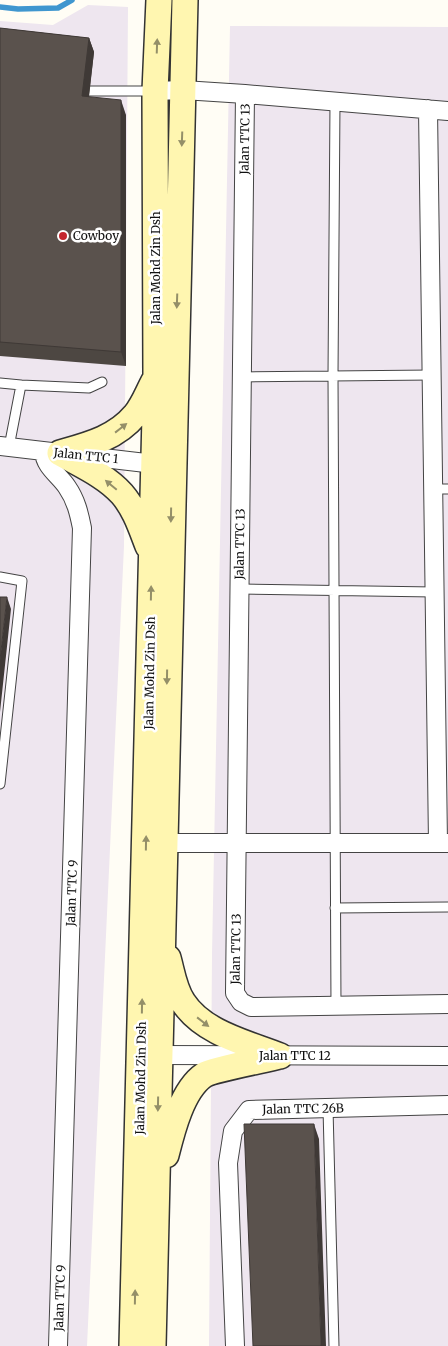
<svg xmlns="http://www.w3.org/2000/svg" width="448" height="1346" font-family="Merriweather,serif">
<style>
.industrial{fill:#eee6ef}
.lines{fill:none;stroke-linecap:round;stroke-linejoin:round}
.stream{stroke:#3f96cf;stroke-width:5.5}
.service-casing{stroke:#444;stroke-width:11}
.minor-casing{stroke:#444;stroke-width:20}
.secondary-casing{stroke:#333;stroke-width:28}
.service{stroke:#fff;stroke-width:9}
.minor{stroke:#fff;stroke-width:18}
.secondary{stroke:#fff6b0;stroke-width:25}
.wall{fill:#4d4742}
.shaded-wall{fill:#3f3936}
.building{fill:#5a524d;stroke:#3f3936}
.oneway{fill:#948f68}
.poi-dot{fill:#c4262e;stroke:#fff;stroke-width:2}
.labels{text-anchor:middle;stroke-width:5;stroke-linejoin:round;paint-order:stroke}
.street-label{font-size:12px;fill:#111;stroke:#fff}
.poi-label{font-size:12px;fill:#111;stroke:#fff;text-anchor:start}
</style>
<rect width="100%" height="100%" fill="#fffdf5"/>
<path class="industrial" d="M88 5 128 7 124 546 87 1346H0V21L53 25Z
M230 26 448 27V1346H209L212 955Z"/>
<g class="lines">
<path class="stream" d="M0 7 18 9 58 8 72 0"/>
<g class="service-casing">
<path id="service" d="M89 91H154
M335 102 333 376 336 1006
M242 377 432 375
M0 383 21 385 9 447
M21 385 89 388 102 382
M433 489H448
M0 577 22 581 0 784
M240 589 434 592
M335 908 448 907
M328 1108 334 1346"/>
</g>
<g class="minor-casing">
<path id="minor" d="M155 91 183 90 245 94 448 111
M245 94 235 993 241 1002 251 1007 448 1004
M428 109 438 843
M0 446 163 465
M44 452C45 467 59 475 67 487 76 500 79 513 82 528L58 1346
M164 843H448
M149 1055 448 1056
M235 1346 228 1163 233 1131 249 1110 448 1105"/>
</g>
<g class="secondary-casing">
<path id="secondary" d="M60 453C81 465 106 476 122 494 135 509 141 528 148 546
M60 453C88 445 116 438 135 415 143 406 148 392 154 381
M168 958C172 972 174 989 183 1002 203 1033 247 1043 280 1056
M166 1155C172 1131 182 1090 204 1075 214 1069 265 1060 280 1056
M132 1346 156 375 155 91 159 0
M153 1346 185 0"/>
</g>
<use href="#service" class="service"/>
<use href="#minor" class="minor"/>
<use href="#secondary" class="secondary"/>
</g>
<path class="wall" d="M0 28 89 38 94 52 89 97 126 115V366L0 356Z"/>
<path class="shaded-wall" d="M89 38 94 52 87 111 82 96Z
M121 100 126 115V366L121 352Z
M7 597 11 609 0 712V660Z
M314 1124 319 1139 326 1346H321Z"/>
<path class="building" d="M0 28 89 38 82 96 121 100V352L0 342Z
M0 597H7L0 660Z
M244 1124H314L321 1346H253Z"/>
<defs><path id="oneway-solid" d="M-6-.8H1V-3.2L6.5 0L1 3.2V.8H-6Z" transform="scale(1.25)"/></defs>
<g class="oneway">
<use href="#oneway-solid" transform="translate(157 46) rotate(-88)"/>
<use href="#oneway-solid" transform="translate(182 139) rotate(92)"/>
<use href="#oneway-solid" transform="translate(177 301) rotate(92)"/>
<use href="#oneway-solid" transform="translate(121 428) rotate(-38)"/>
<use href="#oneway-solid" transform="translate(111 485) rotate(-140)"/>
<use href="#oneway-solid" transform="translate(171 515) rotate(91)"/>
<use href="#oneway-solid" transform="translate(151 593) rotate(-89)"/>
<use href="#oneway-solid" transform="translate(167 677) rotate(91)"/>
<use href="#oneway-solid" transform="translate(146 843) rotate(-89)"/>
<use href="#oneway-solid" transform="translate(142 1006) rotate(-89)"/>
<use href="#oneway-solid" transform="translate(203 1022) rotate(38)"/>
<use href="#oneway-solid" transform="translate(158 1104) rotate(91)"/>
<use href="#oneway-solid" transform="translate(135 1297) rotate(-89)"/>
</g>
<circle class="poi-dot" cx="63" cy="236" r="5"/>
<g class="labels">
<g class="street-label">
<text transform="translate(245 139) rotate(-89)" y="4">Jalan TTC 13</text>
<text transform="translate(156 268) rotate(-90)" y="4">Jalan Mohd Zin Dsh</text>
<text transform="translate(86 456) rotate(6)" y="4">Jalan TTC 1</text>
<text transform="translate(240 544) rotate(-89)" y="4">Jalan TTC 13</text>
<text transform="translate(150 673) rotate(-89)" y="4">Jalan Mohd Zin Dsh</text>
<text transform="translate(72 893) rotate(-88)" y="4">Jalan TTC 9</text>
<text transform="translate(236 949) rotate(-89)" y="4">Jalan TTC 13</text>
<text x="295" y="1060">Jalan TTC 12</text>
<text transform="translate(141 1078) rotate(-89)" y="4">Jalan Mohd Zin Dsh</text>
<text transform="translate(303 1109) rotate(-1)" y="4">Jalan TTC 26B</text>
<text transform="translate(60 1298) rotate(-88)" y="4">Jalan TTC 9</text>
</g>
<g class="poi-label">
<text x="73" y="240">Cowboy</text>
</g>
</g>
</svg>
